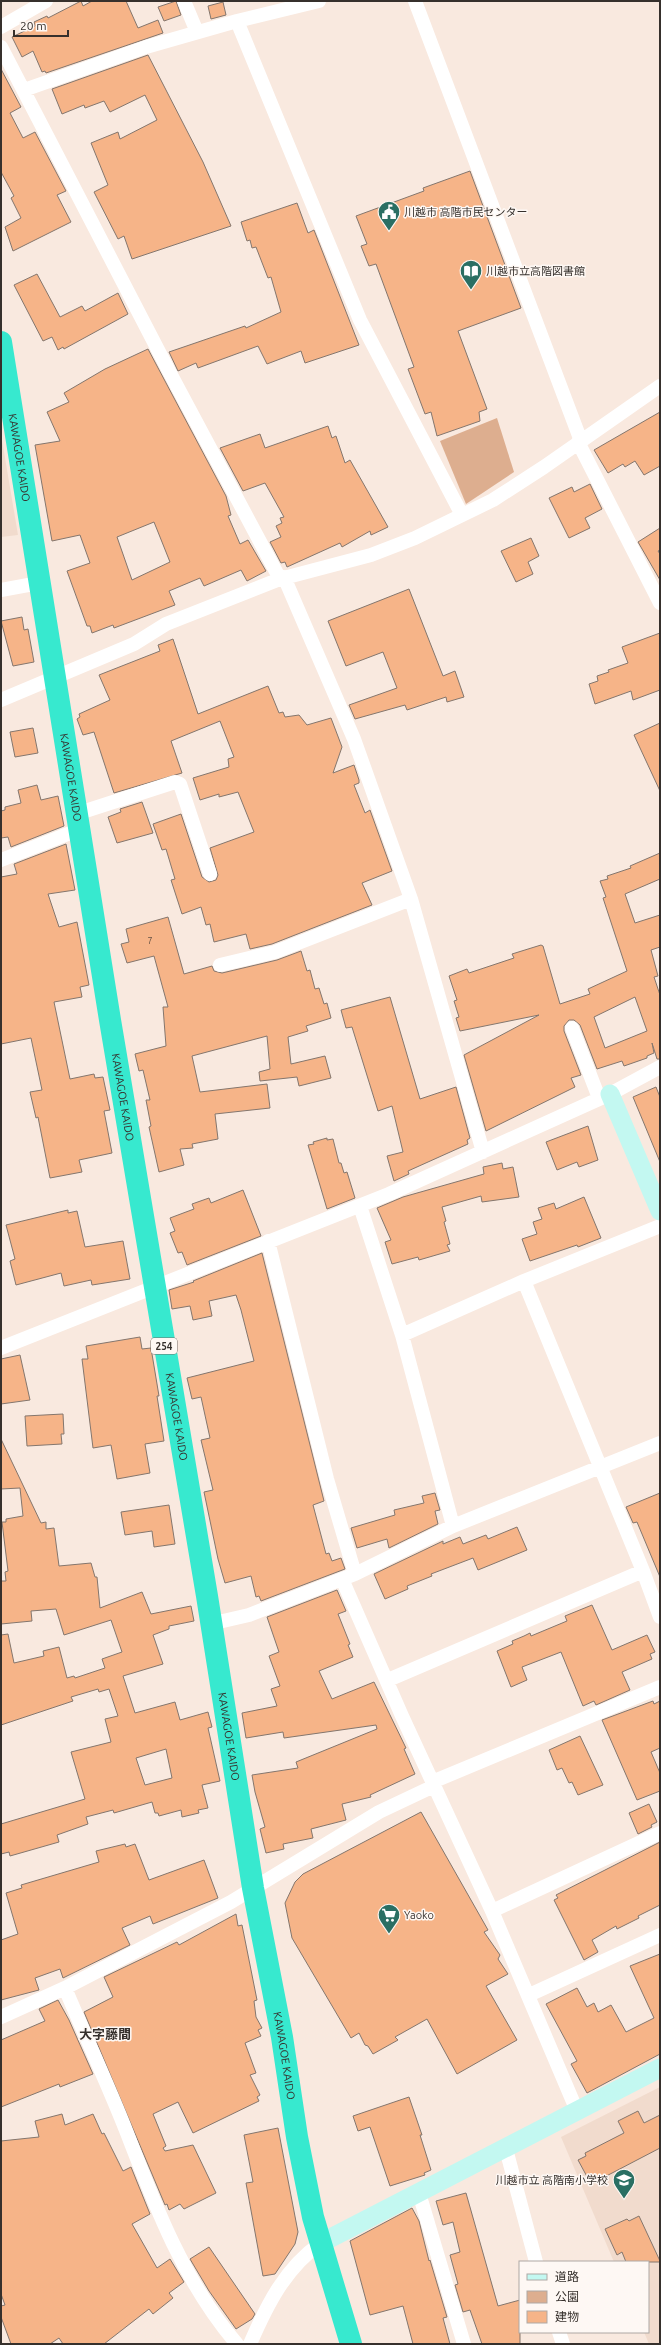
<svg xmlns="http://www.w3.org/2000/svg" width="661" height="2345" font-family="Ubuntu,'Noto Sans JP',sans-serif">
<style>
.built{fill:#f1dbcd}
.green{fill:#ddae8f}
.building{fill:#f6b488;stroke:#84766d;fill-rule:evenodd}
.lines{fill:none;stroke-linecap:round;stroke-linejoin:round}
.street{stroke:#fff;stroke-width:14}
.secondary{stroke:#c3f8f1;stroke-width:19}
.highway{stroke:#37e9cf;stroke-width:22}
.labels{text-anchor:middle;stroke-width:3;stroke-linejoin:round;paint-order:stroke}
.number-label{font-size:9px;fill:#665143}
.shield{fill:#fef8f4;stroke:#726c68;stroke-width:1}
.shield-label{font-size:10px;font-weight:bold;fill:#36302c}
.poi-label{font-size:11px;fill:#36302c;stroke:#fef8f4;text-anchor:start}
.street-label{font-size:11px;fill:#36302c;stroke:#fef8f4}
.quarter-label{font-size:13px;font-weight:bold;fill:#36302c;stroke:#fef8f4}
</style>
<rect width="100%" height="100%" fill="#f9e9df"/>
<path class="built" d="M1 434 18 535 1 537Z
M660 2087V2344H649L644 2332H648V2262H614L561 2137Z"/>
<path class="green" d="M497 418 514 472 466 504 440 441Z"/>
<path class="building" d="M81 1 83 6 92 1H126L138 28 158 20 163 33 46 73 45 71 42 72 33 51 22 57 12 37 35 26 34 22 47 16 48 18Z
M176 1 181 15 164 21 158 7Z
M223 2 226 15 211 19 208 6Z
M148 55 203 162 231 226 132 259 124 236 118 239 94 192 108 185 91 143 118 132 120 139 157 120 145 95 110 112 104 101 85 108 84 105 62 114 52 89Z
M1 69 21 107 10 113 23 138 35 132 66 191 57 195 71 222 13 251 5 227 21 218 11 198 14 196 1 172Z
M470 171 521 308 458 331 487 409 479 412 480 421 437 436 431 412 425 414 408 369 414 367 376 264 369 266 361 246 367 244 356 216 424 191 423 188Z
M297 203 308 233 314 230 359 345 305 363 301 351 267 364 258 346 198 368 196 363 178 371 169 352 245 326 246 328 281 312 271 277 268 278 256 247 252 248 250 240 247 241 241 222Z
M37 274 60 317 82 306 85 311 118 293 128 314 64 349 63 347 58 350 52 337 43 341 14 285Z
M148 349 226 496 231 515 228 516 240 544 248 540 266 571 247 581 241 570 204 586 200 578 169 591 175 605 114 628 113 625 92 633 90 626H87L67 571 90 563 80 535 52 541 35 445 60 441 47 412 69 402 64 393 105 369ZM154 522 170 562 132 580 117 537Z
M660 412V466L644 475 635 461 625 467 623 464 608 473 594 450Z
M328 426 332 438 336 436 345 463 350 460 388 527 371 535 370 531 342 547 340 543 287 567 285 562 281 563 270 542 281 537 276 526 282 523 280 518 284 517 265 483 243 491 220 448 260 434 265 448Z
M590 484 602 509 585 518 590 528 569 538 549 498 572 487 574 492Z
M660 528V550L658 551 660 554V580L638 542Z
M531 538 539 556 528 562 533 574 516 582 501 551Z
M409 589 443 676 455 671 464 697 447 702 446 697 407 710 405 705 355 719 349 705 397 688 383 652 346 666 328 621Z
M22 617 24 630 28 629 34 662 13 666 1 621Z
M660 633V690L633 700 631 691 595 704 589 684 598 681 597 676 609 672 608 670 628 663 622 647Z
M173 639 198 714 268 686 279 713 283 712 285 717 299 715 307 725 331 718 342 747 333 773 354 765 359 780V783L354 785 365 813 370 810 392 871 362 883 372 905 272 944 250 949 246 934 214 942 210 924 206 925 201 907 182 914 171 880 175 879 166 849 162 850 153 824 181 814 202 877 209 882 216 880 218 875 210 848 254 832 238 792 219 797V794L200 800 193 778 229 767 228 759 234 757 220 721 171 741 182 773 114 793 94 732 83 735 77 719 80 717 79 714 110 700 99 675 160 651 158 645Z
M660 723V791L634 735Z
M33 728 38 753 15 757 10 732Z
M37 785 41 800 58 796 64 826 11 847 8 837 1 838V811L5 810V807L21 803 18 790Z
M142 802 153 833 117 843 108 817 121 812 120 809Z
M66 844 75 890 48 894 59 927 77 922 89 985 80 987 82 997 54 1002 70 1079 94 1074 95 1078 103 1077 110 1110 104 1111 112 1153 79 1160 82 1172 50 1178 38 1117 36 1118 30 1092 42 1090 31 1038 1 1044V877L17 874 14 864Z
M660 853V879L625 894 635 923 660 915V947L651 950 658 976 654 977 660 995V1059H657L652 1043 654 1053 647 1056V1058L624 1066 622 1061 597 1069 580 1025 574 1020H569L564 1026V1031L581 1075 571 1078 575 1087 486 1131 464 1055 539 1015 460 1031 456 1018 459 1017 454 1001 457 1000 449 976 467 969 469 973 514 958 512 954 541 945 543 946 560 1004 590 994 588 989 627 971 603 898 606 897 600 881 608 879 607 876 631 868 630 866ZM635 997 647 1031 605 1048 594 1017Z
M168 917 184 974 212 966 214 971 222 973 277 960 301 951 307 971 310 970 315 989 319 988 324 1004 327 1003 331 1018 306 1026 308 1031 288 1037 291 1064 325 1056 331 1078 299 1086 297 1077 260 1081 259 1072 270 1069 267 1036 192 1056 200 1092 267 1084 270 1108 215 1114 218 1139 192 1144 193 1148 180 1149 184 1165 159 1172 149 1127 151 1126 146 1100H150L143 1070 139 1071 135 1054 166 1046 163 1007H168L154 956 127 963 121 944 129 942 126 929Z
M390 997 420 1099 456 1087 470 1138 467 1140 468 1144 408 1171 409 1174 394 1181 387 1156 403 1152 392 1106 378 1111 352 1027 346 1028 341 1010Z
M656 1087 660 1097V1162L633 1097Z
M588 1126 598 1160 579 1167 577 1162 557 1170 546 1142Z
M327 1138V1140L333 1139 339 1163H341L344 1173 347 1172 355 1198 327 1209 308 1145 314 1144 313 1142Z
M502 1163 503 1169 513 1167 519 1197 482 1202 481 1196 442 1207 446 1221 444 1222 450 1244 447 1245 450 1251 419 1260 418 1257 392 1264 385 1242 391 1240 377 1208 403 1197 477 1176 484 1174 483 1167Z
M243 1190 261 1236 187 1265 182 1252 178 1253 170 1233 175 1231 170 1218 194 1209 192 1204 209 1198 211 1203Z
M584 1197 601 1238 578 1247 577 1245 530 1261 522 1239 537 1234 533 1222 542 1219 538 1208 554 1203 556 1209Z
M68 1210V1213L77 1211 85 1247 123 1241 130 1279 92 1285 91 1280 64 1286 61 1273 16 1285 10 1261 15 1259 6 1225Z
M262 1253 324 1501 313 1505 326 1554 329 1553 332 1561 341 1558 345 1569 261 1601 259 1596 256 1597 251 1576 225 1583 218 1559 204 1492 213 1490 201 1440 210 1438 201 1397 192 1399 187 1378 254 1361 241 1310 236 1295 209 1301 212 1316 193 1320 190 1306 172 1309 169 1290 194 1282 193 1281Z
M140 1337 142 1349 151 1348 159 1396H157L164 1441 145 1444 150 1473 117 1479 111 1445 93 1448 82 1359H88L86 1346Z
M20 1355 30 1400 1 1404V1359Z
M63 1414 64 1434H61L62 1444 27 1446 25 1416Z
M1 1439 41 1523 46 1522V1529L54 1528 59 1566 91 1563 95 1577H97L100 1608 142 1592 151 1614 191 1606 194 1621 169 1626V1629L153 1635 163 1664 123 1676 135 1713 175 1702 180 1720 208 1712 212 1727 208 1728 220 1781 202 1785 208 1808 198 1810 199 1813 182 1817 181 1810 159 1816 158 1813H155L152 1802 114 1813 113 1810 86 1817 88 1824 57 1835 59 1842 10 1856 9 1852 1 1854V1824L85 1799 71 1752 111 1742 105 1719 118 1716 109 1689 99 1692 98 1689 71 1697 73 1701 1 1725V1635L8 1634 14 1663 44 1656 43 1651 59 1647 67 1678 74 1676 75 1678 105 1668 102 1659 122 1652 111 1620 64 1635 56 1609 31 1611 32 1621 1 1624V1581H6L5 1572 8 1571 2 1522H6V1519L23 1516 20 1488 1 1489ZM166 1749 172 1778 145 1785 136 1758Z
M435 1493 440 1510 435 1511 438 1524 389 1548 387 1539 357 1548 351 1528 395 1515 394 1510 424 1503 422 1496Z
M660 1493V1577L637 1522 633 1523 626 1507Z
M169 1505 175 1544 154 1547 152 1531 125 1535 121 1512Z
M517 1527 527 1550 478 1570 473 1558 431 1574 432 1576 407 1586 408 1589 385 1599 374 1574 443 1541V1544L460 1537 463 1544 486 1535 488 1539Z
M337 1590 346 1611 338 1614 350 1644 348 1645 353 1657 319 1671 332 1699 374 1682 406 1748 404 1749 415 1774 370 1795 371 1797 342 1804 346 1820 311 1829 313 1838 283 1844 284 1849 266 1853 260 1829 265 1827 255 1792 252 1775 298 1768 296 1762 377 1729 376 1725 284 1738 283 1732 246 1738 242 1713 277 1706 271 1689 280 1686 269 1656 279 1652 267 1617Z
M592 1605 612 1650 647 1635 655 1652 650 1654 652 1659 622 1672 630 1690 596 1705 594 1701 583 1706 561 1652 522 1667 527 1680 511 1687 497 1651 513 1644 512 1641 524 1636 530 1633 531 1636 567 1621 565 1616Z
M653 1701 654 1704 660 1701V1748L651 1752 660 1773V1791L637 1800 602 1720Z
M580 1736 603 1785 578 1795 572 1782 569 1783 562 1768 557 1770 549 1750Z
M649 1804 657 1822 651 1825 652 1827 638 1834 629 1813Z
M421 1812 488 1930 484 1932 500 1955 498 1959 508 1974 486 1986 517 2040 457 2074 427 2019 395 2037 398 2040 373 2054 368 2046 365 2045 359 2033 351 2038 292 1938 285 1903 295 1882 303 1874Z
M660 1842V1905L638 1916 639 1918 617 1929 616 1926 592 1940 598 1952 584 1960 554 1900 558 1898 556 1895Z
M125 1844 126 1847 135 1844 149 1880 204 1860 218 1898 153 1924 150 1916 122 1928 130 1945 63 1978 60 1969 35 1978 39 1990 1 2000V1940L18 1934 6 1893 22 1888 21 1885 99 1862 96 1851Z
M236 1914 238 1926 242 1925 257 2000 254 2001 256 2017 262 2028 258 2030 261 2036 245 2043 256 2073 250 2075 260 2095 257 2097 259 2101 193 2133 178 2102 153 2114 166 2146 163 2148 165 2151 193 2145 216 2193 184 2209 180 2204 169 2210 167 2204 165 2205 84 2012 113 1997 104 1977 177 1942 179 1945Z
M660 1954V2054L587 2093 571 2064 577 2061 546 2004 577 1988 587 2007 594 2003 598 2012 611 2005 626 2032 654 2018 630 1966Z
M58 2000 69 2020 93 2074 60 2087 59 2084 1 2107V2040L45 2021 39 2009Z
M409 2097 422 2135H420L431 2170 424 2173 425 2175 390 2186 370 2127 358 2131 353 2116Z
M638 2111 644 2123 660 2115V2148L591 2184 578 2160 586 2156 585 2153 624 2133 618 2121Z
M62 2114 65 2125 93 2114 102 2134 104 2133 123 2171 131 2167 150 2214 132 2224 157 2268 170 2259 184 2282 169 2293 173 2298 153 2314 149 2309 104 2344H63L59 2338 50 2344H11L1 2317V2306L5 2305 1 2294V2141L39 2137 35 2121Z
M278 2128 298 2232 295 2244 275 2274 263 2276 246 2183 253 2182 244 2135Z
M466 2193 498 2306 520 2300V2344H482L470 2310 463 2312 455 2285 458 2284 450 2255 460 2252 453 2222 443 2225 436 2201Z
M412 2208 419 2221 429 2261 430 2260 447 2317 443 2318 450 2344H413L403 2306 370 2315 350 2241Z
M639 2216 660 2261V2262H626L622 2252 617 2255 605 2229 627 2219 629 2221Z
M209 2247 255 2314 252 2319 236 2329 209 2291 190 2259Z"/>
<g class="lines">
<path class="street" d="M184 1 197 32
M415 1 581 441
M237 21 360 320 462 515
M1 27 46 1
M1 47 170 373 280 579
M24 90 146 47 237 21 319 1
M578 442 660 603
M284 577 354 739 411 899 483 1152
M1 590 39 583
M1 700 134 644 166 624 280 579 371 555 415 538 493 500 544 467 660 386
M76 814 175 782 180 784 210 874
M1 860 78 830
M220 965 275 952 411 899
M572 1028 599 1098
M360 1206 402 1335 453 1526
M268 1241 327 1479 355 1574
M524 1281 643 1571 660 1617
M402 1335 524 1281 660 1226
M1 1348 389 1194 610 1094 660 1067
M342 1579 402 1716 492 1911 577 2111
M210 1624 249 1615 355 1574 453 1526 660 1443
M388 1680 643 1571
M432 1782 660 1687
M492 1911 660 1833
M65 1988C85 2036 108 2084 127 2133 155 2206 185 2284 237 2344
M529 1995 660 1935
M1 2017 65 1988 231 1902 379 1812 434 1786
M506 2149 536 2262
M419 2193 464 2344
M559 2332 563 2344
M250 2344C267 2305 285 2268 321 2243"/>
<path class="secondary" d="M610 1094 660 1211
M321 2243 660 2068"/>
<path class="highway" id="s1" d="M1 342 110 1020 207 1596 253 1888 282 2037 297 2137 313 2217 351 2344"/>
</g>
<defs>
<g id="civic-pin" transform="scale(1.15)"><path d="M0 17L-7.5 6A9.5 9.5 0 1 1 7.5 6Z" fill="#2a6f63" stroke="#fef8f4"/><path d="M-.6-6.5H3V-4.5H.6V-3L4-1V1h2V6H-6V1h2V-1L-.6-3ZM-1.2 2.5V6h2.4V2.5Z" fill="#fff"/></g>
<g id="library-pin" transform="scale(1.15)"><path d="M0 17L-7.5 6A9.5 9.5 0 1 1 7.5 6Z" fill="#2a6f63" stroke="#fef8f4"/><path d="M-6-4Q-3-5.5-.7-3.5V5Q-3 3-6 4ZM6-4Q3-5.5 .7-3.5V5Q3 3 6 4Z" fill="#fff"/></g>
<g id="supermarket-pin" transform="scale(1.15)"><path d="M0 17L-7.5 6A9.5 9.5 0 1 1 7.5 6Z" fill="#2a6f63" stroke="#fef8f4"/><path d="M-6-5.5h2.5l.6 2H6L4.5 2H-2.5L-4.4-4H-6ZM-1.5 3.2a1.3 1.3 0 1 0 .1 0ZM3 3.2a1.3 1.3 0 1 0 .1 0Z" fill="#fff"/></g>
<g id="school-pin" transform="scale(1.15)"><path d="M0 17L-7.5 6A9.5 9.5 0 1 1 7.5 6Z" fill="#2a6f63" stroke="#fef8f4"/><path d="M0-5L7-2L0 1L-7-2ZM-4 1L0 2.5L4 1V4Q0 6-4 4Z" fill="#fff"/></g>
</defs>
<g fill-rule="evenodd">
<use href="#civic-pin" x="389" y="212"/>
<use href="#library-pin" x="471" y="271"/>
<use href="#supermarket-pin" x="389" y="1915"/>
<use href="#school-pin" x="624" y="2180"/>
</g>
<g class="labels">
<g class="number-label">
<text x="150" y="944">7</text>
</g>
<rect class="shield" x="151" y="1338" width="26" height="16" rx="3"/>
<g class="shield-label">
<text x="164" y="1350">254</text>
</g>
<g class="poi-label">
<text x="404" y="216">川越市 高階市民センター</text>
<text x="486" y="275">川越市立高階図書館</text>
<text x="404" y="1919">Yaoko</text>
<text x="608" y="2184" text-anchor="end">川越市立 高階南小学校</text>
</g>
<g class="street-label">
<text dy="4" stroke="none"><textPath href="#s1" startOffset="117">KAWAGOE KAIDO</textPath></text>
<text dy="4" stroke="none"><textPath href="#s1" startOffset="441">KAWAGOE KAIDO</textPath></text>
<text dy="4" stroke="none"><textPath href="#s1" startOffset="765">KAWAGOE KAIDO</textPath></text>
<text dy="4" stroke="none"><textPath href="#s1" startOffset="1089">KAWAGOE KAIDO</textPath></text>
<text dy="4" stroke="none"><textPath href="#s1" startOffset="1413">KAWAGOE KAIDO</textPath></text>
<text dy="4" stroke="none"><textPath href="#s1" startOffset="1737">KAWAGOE KAIDO</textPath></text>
</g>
<g class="quarter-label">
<text x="105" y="2039">大字藤間</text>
</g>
</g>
<rect width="661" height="2345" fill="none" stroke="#36302c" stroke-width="4"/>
<rect x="519" y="2261" width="130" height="72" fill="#fef8f4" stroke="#aea8a4"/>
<rect x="527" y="2274" width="20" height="6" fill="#c3f8f1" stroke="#aea8a4"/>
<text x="555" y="2281" font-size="12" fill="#36302c">道路</text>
<rect x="527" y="2291" width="20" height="12" fill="#ddae8f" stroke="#aea8a4"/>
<text x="555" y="2301" font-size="12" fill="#36302c">公園</text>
<rect x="527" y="2311" width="20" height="12" fill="#f6b488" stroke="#aea8a4"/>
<text x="555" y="2321" font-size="12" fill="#36302c">建物</text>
<path d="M14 30v6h54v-6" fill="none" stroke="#36302c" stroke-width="2"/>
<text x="20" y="30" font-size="12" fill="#36302c" stroke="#fef8f4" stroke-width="3" paint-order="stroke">20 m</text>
</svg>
